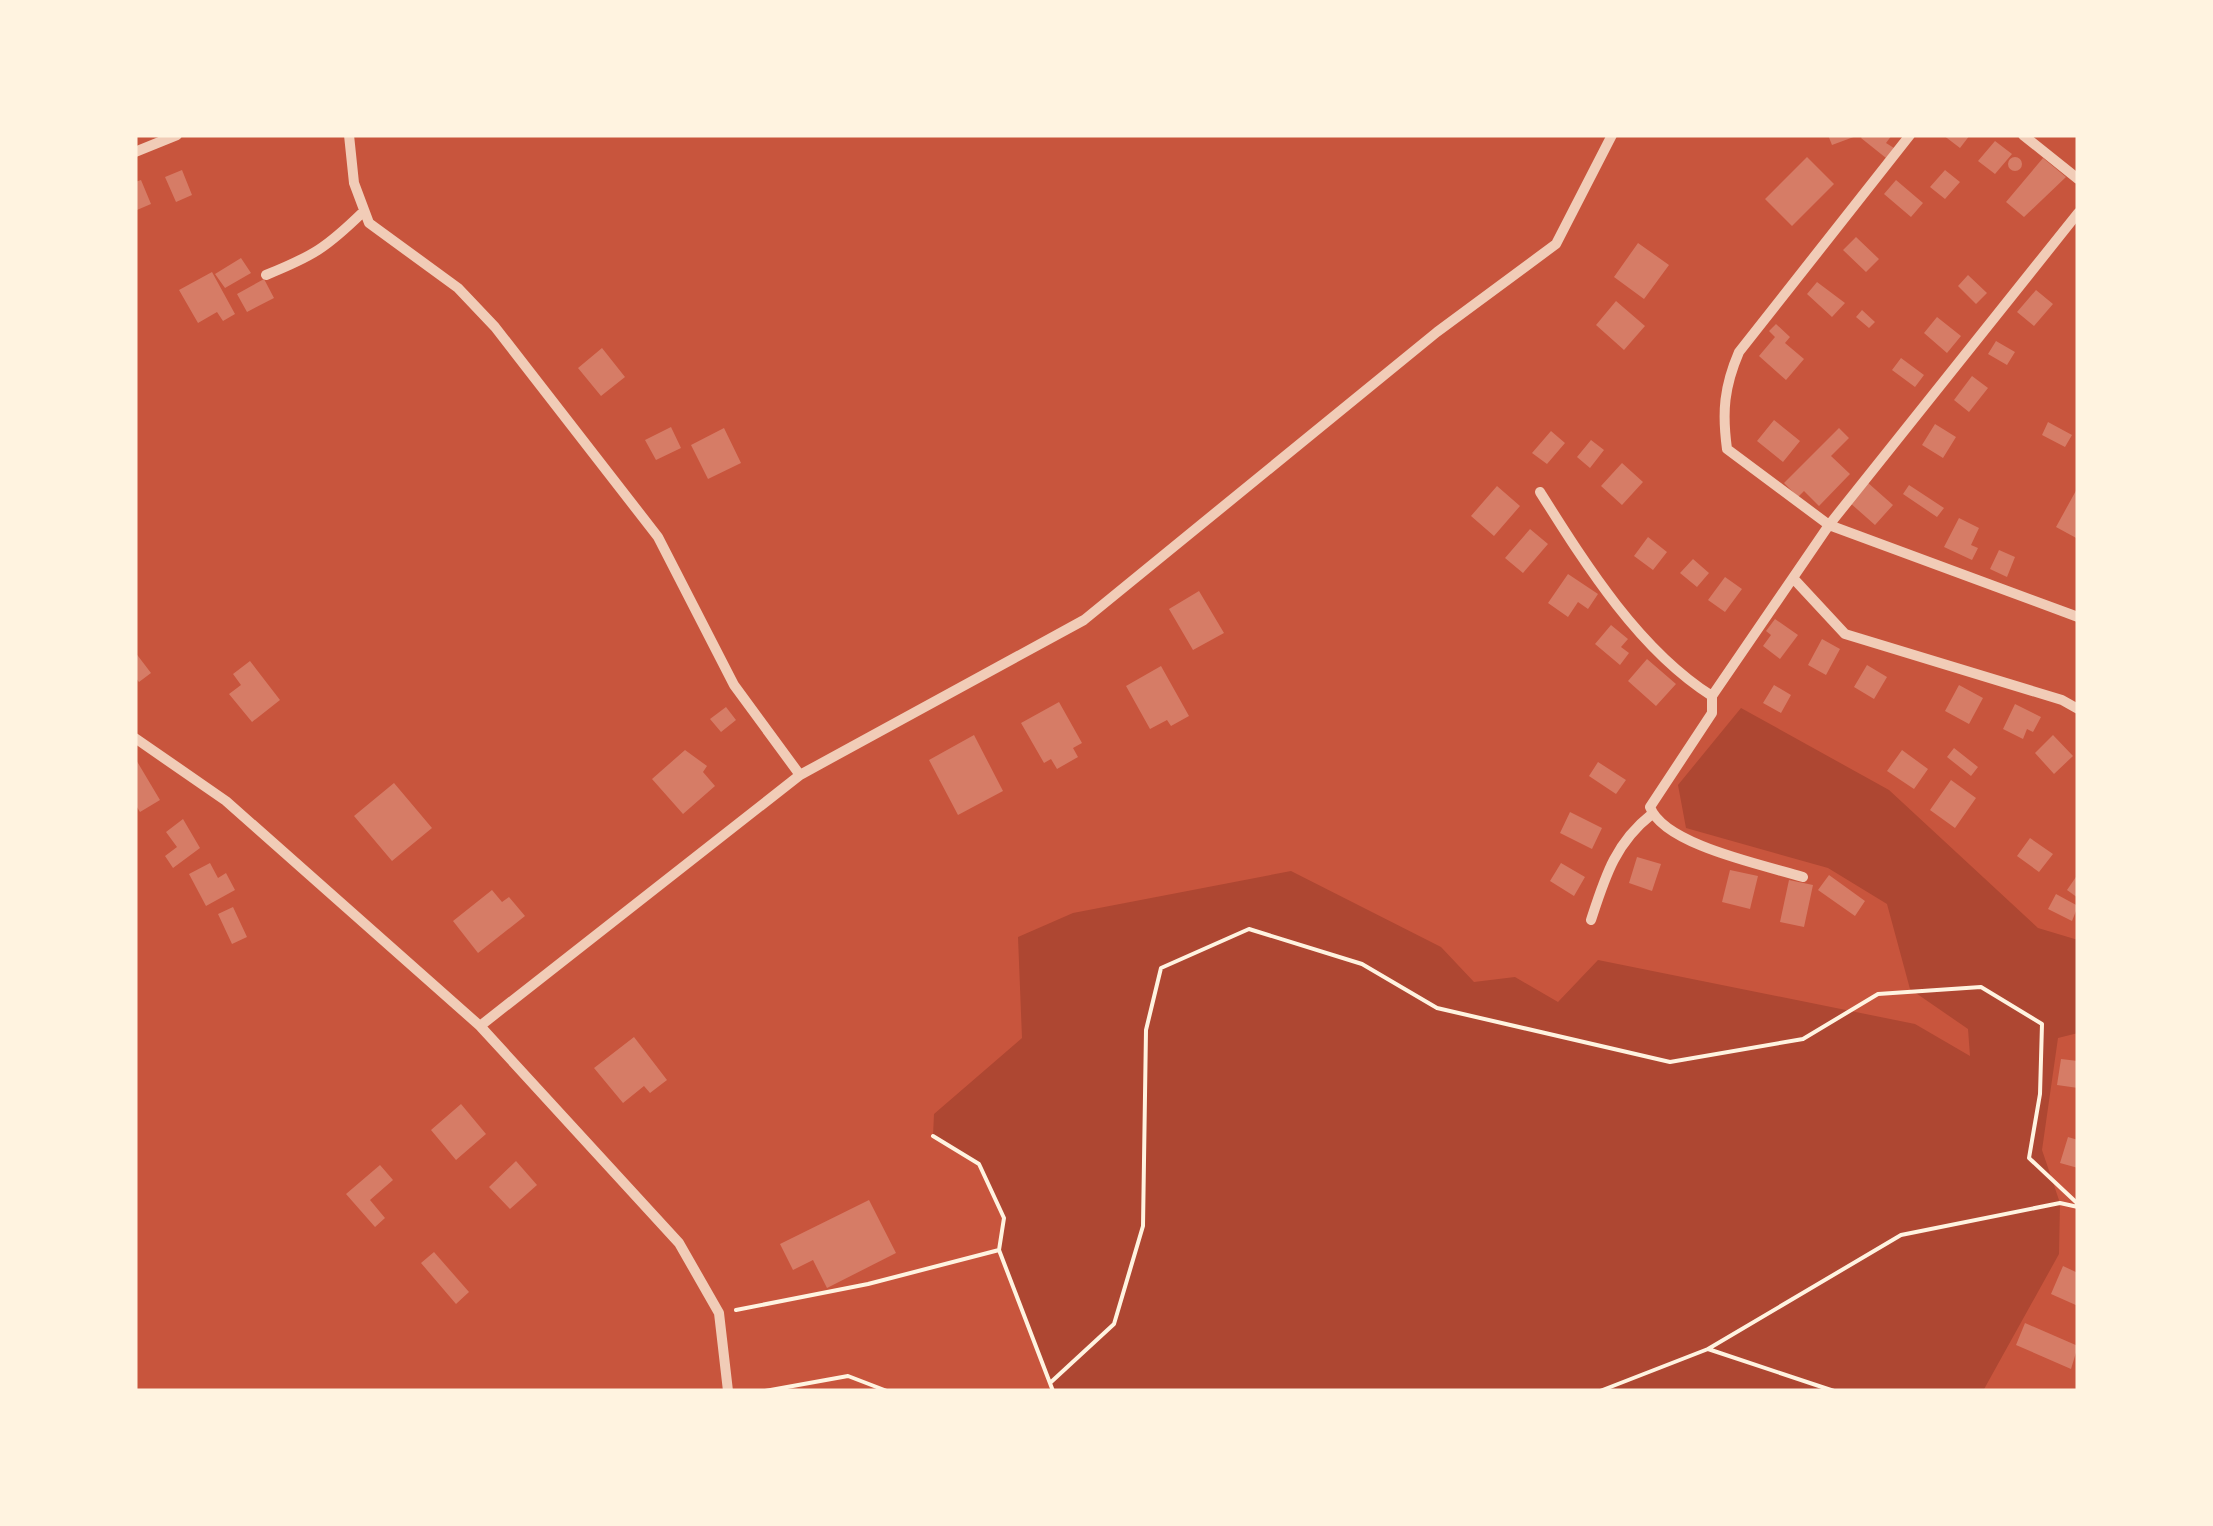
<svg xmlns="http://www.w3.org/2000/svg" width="2213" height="1526" font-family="Barlow,sans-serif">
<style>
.green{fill:#ae4732}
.building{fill:#d67c66}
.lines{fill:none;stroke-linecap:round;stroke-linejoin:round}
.path{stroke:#fff3e0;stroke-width:4}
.minor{stroke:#f1ccb7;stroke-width:10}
</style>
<rect width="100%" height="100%" fill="#c8553d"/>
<path class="green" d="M1741 708 1889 790 2038 928 2078 940V1033L2058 1038 2042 1150 2060 1203 2059 1254 1983 1391H1053L999 1250 1004 1218 979 1165 933 1136 934 1114 1022 1038 1018 937 1073 913 1291 871 1441 947 1474 982 1515 977 1558 1002 1598 960 1915 1024 1970 1056 1968 1029 1910 989 1887 904 1828 868 1686 828 1678 785Z"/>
<path class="building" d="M1828 135H1859L1832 145Z
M1863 135H1892L1886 143 1894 148 1886 158 1861 138Z
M1943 135H1970L1960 148Z
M1995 141 2012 154 1995 174 1978 161Z
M1807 157 1834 184 1792 226 1765 199Z
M2008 164a7 7 0 1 1 14 0a7 7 0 1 1-14 0Z
M2043 158 2066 177 2024 217 2006 202Z
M182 170 192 195 176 202 165 177Z
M1945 170 1960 182 1945 199 1930 187Z
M141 180 151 204 137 210 135 182Z
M1896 180 1923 203 1911 217 1884 194Z
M1856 237 1879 259 1866 272 1843 250Z
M1638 243 1669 265 1644 299 1614 277Z
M241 258 251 273 225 288 215 274Z
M212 272 235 314 223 321 217 312 198 323 179 290Z
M1968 275 1987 293 1976 304 1958 286Z
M264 279 274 298 247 312 237 294Z
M1817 282 1845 303 1832 317 1807 294Z
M2036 290 2053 304 2034 326 2017 312Z
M1616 301 1645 326 1624 350 1596 325Z
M1862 310 1875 322 1869 328 1856 317Z
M1937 317 1961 336 1947 353 1924 333Z
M1776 324 1790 337 1785 343 1804 359 1786 380 1759 356 1775 337 1769 331Z
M1996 341 2015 352 2007 365 1988 354Z
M602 348 625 377 601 396 578 368Z
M1901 358 1924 375 1915 387 1892 370Z
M1972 376 1988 388 1969 412 1954 400Z
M1774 420 1800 441 1783 462 1757 441Z
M2048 422 2072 435 2065 447 2042 435Z
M1935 424 1956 437 1943 458 1922 445Z
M671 427 681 448 656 460 645 440Z
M724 428 741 463 708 479 691 445Z
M1839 428 1849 438 1831 456 1850 474 1819 506 1804 491 1798 497 1784 483Z
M1551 431 1565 443 1547 464 1532 453Z
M1591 440 1604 450 1590 468 1577 457Z
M1622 463 1643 482 1622 505 1601 486Z
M1867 482 1893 505 1875 525 1849 502Z
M1909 485 1944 508 1937 517 1903 494Z
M1497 486 1520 506 1494 536 1471 516Z
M2078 487V539L2056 527Z
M1959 518 1979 528 1971 545 1978 548 1972 560 1944 547Z
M1530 529 1548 544 1523 573 1505 558Z
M1648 537 1667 552 1653 570 1634 556Z
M1999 550 2015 557 2007 577 1990 569Z
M1693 559 1709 573 1697 587 1680 573Z
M1568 574 1598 594 1588 609 1578 602 1568 617 1548 603Z
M1725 577 1742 589 1725 612 1708 600Z
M1199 591 1224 633 1193 650 1169 609Z
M1775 619 1798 635 1780 659 1763 646 1771 635 1766 631Z
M1611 625 1628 639 1621 647 1629 653 1620 665 1595 644Z
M1822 639 1840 649 1826 675 1808 665Z
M135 652 151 673 139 682 135 677Z
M1647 659 1676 684 1656 706 1628 681Z
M250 661 280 700 252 722 229 694 241 685 233 674Z
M1867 665 1887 677 1874 699 1854 687Z
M1161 666 1189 716 1171 726 1167 720 1150 729 1126 686Z
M1774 685 1791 695 1781 713 1763 703Z
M1959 685 1983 698 1969 724 1945 711Z
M1059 702 1082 743 1073 748 1078 757 1057 769 1051 759 1044 763 1021 723Z
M2015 704 2041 717 2033 732 2027 729 2023 739 2003 729Z
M726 707 736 720 721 732 710 719Z
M974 735 1003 791 958 815 929 760Z
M2053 735 2073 756 2054 774 2035 753Z
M1954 748 1978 767 1971 776 1947 757Z
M685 750 707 766 703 772 715 786 683 814 652 779Z
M1902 750 1928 769 1914 789 1887 771Z
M135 758 160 800 140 812 135 804Z
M1598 762 1626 780 1616 794 1589 776Z
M1951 780 1976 798 1955 828 1930 810Z
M394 783 432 828 392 861 354 816Z
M1570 812 1602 828 1592 849 1560 833Z
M183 819 200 848 173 868 165 856 177 847 166 832Z
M2030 838 2053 854 2039 872 2017 856Z
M1637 857 1661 864 1652 891 1629 883Z
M210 863 218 878 226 873 235 890 206 906 189 874Z
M1561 863 1585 877 1574 896 1550 881Z
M1730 870 1758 876 1750 909 1722 902Z
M2078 874V898L2067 890Z
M1829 875 1865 901 1855 916 1818 890Z
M1789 880 1813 885 1804 927 1780 922Z
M492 890 502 902 509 897 525 916 478 953 453 921Z
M2056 894 2078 906 2072 921 2048 909Z
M233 907 247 937 232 944 218 914Z
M634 1037 667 1080 650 1093 644 1086 623 1103 594 1068Z
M2061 1059 2078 1061V1088L2057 1085Z
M461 1104 486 1134 456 1160 431 1130Z
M2068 1137 2078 1140V1168L2060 1163Z
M516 1161 537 1185 510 1209 489 1187Z
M380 1165 393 1180 370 1200 385 1218 375 1227 346 1194Z
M869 1200 896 1253 827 1288 813 1260 793 1270 780 1244Z
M434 1252 469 1292 456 1304 421 1263Z
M2063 1266 2078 1273V1306L2051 1294Z
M2025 1323 2078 1346 2071 1369 2016 1345Z"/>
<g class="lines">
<path class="path" d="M933 1136 979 1164 1004 1218 999 1250 1053 1391
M736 1310 868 1284 999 1250
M1708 1349 1834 1391
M1050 1383 1114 1324 1143 1226 1146 1030 1161 968 1249 929 1362 964 1437 1008 1670 1062 1803 1039 1878 994 1981 987 2042 1024 2040 1094 2029 1158 2078 1204
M765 1391 848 1376 887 1391
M1600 1391 1708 1349 1901 1235 2060 1203 2078 1207"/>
<path class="minor" d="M349 135 354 183 369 223 458 288 495 327 658 537 734 685 800 775
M1910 135 1739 352C1724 387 1722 412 1727 449L1829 525 2078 617
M2023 135 2078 179
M135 152 177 135
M266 275C313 256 326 248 363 212
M1540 492C1586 565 1639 650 1712 696L1829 525 2078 213
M1793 578 1845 634 2062 700 2078 709
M1712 696V713L1650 807C1664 845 1764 865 1803 877
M135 738 226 801 480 1026 679 1243 719 1313 728 1391
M1591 920C1605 877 1615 843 1652 814
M480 1026 800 775 1084 620 1437 332 1556 244 1612 135"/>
</g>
<rect width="2213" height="1526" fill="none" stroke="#fff3e0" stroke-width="275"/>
</svg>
